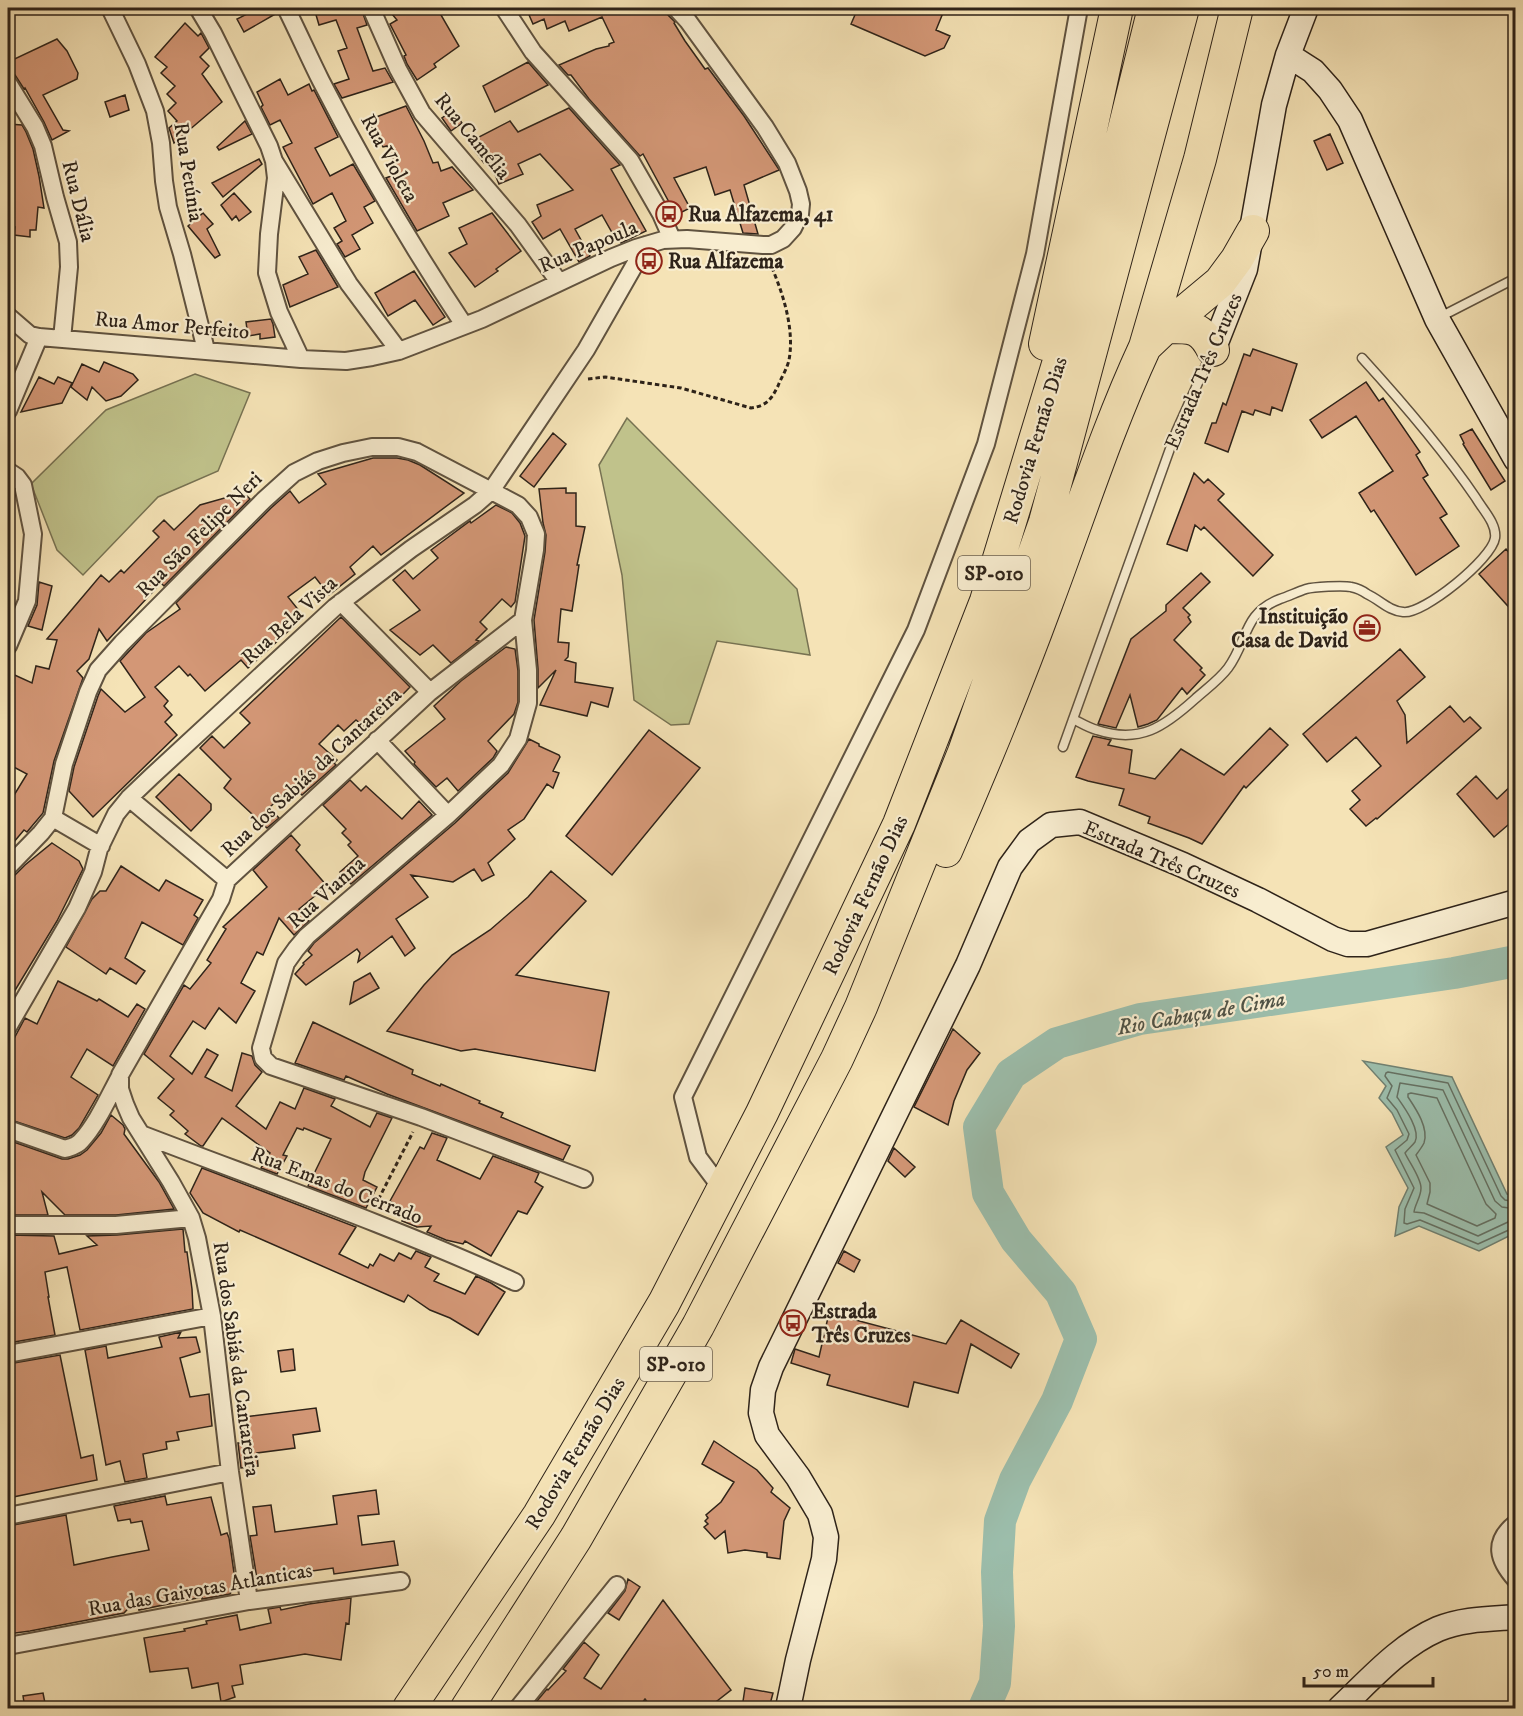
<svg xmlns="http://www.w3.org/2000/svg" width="1523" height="1716" font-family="'IM FELL DW Pica',serif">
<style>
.green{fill:#c0c28b;stroke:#777252;stroke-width:1.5}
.water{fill:#9cbeac;stroke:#708071;stroke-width:1.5}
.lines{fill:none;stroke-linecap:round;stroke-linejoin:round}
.shore{stroke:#657062;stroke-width:1.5}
.river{stroke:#9cbeac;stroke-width:32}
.building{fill:#d39776;stroke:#2e2319;stroke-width:1.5}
.lane-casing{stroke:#605340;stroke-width:11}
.street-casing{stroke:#605340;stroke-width:20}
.secondary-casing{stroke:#2e2319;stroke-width:27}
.highway-casing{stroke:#2e2319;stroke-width:34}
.path{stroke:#2e2319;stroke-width:3;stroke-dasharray:4.5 3;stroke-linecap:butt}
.lane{stroke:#f8edd0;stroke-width:8}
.street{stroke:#f8edd0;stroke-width:16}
.secondary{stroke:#f8edd0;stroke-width:24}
.highway{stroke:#f5e3b6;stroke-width:32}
.labels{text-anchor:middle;stroke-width:4.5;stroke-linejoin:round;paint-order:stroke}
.shield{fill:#f8edd0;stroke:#6b6050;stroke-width:1.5}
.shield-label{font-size:20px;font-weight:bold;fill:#2e2319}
.street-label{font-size:21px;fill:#2e2319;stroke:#f8edd0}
.poi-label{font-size:21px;font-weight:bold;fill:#2e2319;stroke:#f8edd0;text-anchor:start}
.water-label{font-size:22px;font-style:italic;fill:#4f5245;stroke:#f8edd0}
</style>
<rect width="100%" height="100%" fill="#f5e3b6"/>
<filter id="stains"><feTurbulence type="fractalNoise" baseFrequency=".00333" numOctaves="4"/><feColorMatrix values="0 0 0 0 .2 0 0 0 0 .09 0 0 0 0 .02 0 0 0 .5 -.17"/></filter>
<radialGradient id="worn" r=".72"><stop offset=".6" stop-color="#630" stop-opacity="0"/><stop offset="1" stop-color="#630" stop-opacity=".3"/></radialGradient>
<path class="green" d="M195 374 250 393 218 471 158 497 83 575 57 550 31 484 106 410Z
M627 418 797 589 810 655 717 641 689 724 671 725 634 700 622 575 599 465Z"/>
<path class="water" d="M1363 1061 1452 1077 1507 1194 1515 1196V1233L1479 1251 1419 1226 1395 1236 1399 1207 1408 1188 1386 1147 1403 1135 1392 1113 1379 1098 1386 1086Z"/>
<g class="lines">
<path class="shore" d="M1411 1093 1437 1098 1486 1204 1496 1214 1495 1218 1477 1226 1427 1204 1430 1192V1183L1416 1155C1419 1151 1422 1147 1424 1143 1429 1128 1416 1109 1408 1097V1094Z
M1516 1202 1505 1200 1501 1196 1448 1083 1388 1072 1386 1073 1385 1076 1392 1086 1387 1098 1397 1110 1409 1134 1407 1140 1395 1150 1414 1188 1405 1209 1404 1223 1407 1224 1420 1220 1478 1244 1511 1229 1516 1228
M1516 1209 1502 1207 1495 1201 1443 1090 1400 1083 1397 1097C1404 1107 1421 1130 1415 1142 1412 1146 1408 1149 1405 1153 1409 1162 1421 1178 1421 1188 1421 1197 1415 1204 1414 1212L1424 1213 1478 1236 1508 1222 1516 1221"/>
<path class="river" d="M984 1708 995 1683 999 1626 997 1572 1000 1521 1015 1480 1057 1401 1081 1339 1061 1293 1016 1240 988 1193 979 1127 1011 1074 1057 1043 1140 1019 1454 973 1516 961"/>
</g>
<path class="building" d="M259 8H276L277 13 244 32 237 19Z
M314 8H361L367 25 357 28 373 71 385 68 393 82 342 98 334 84 349 79 338 51 347 48 336 20 319 25Z
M387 8H437L459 46 434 64 436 67 417 80 407 64 404 56 406 55 390 24 397 20Z
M526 8H666L668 15 675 22 674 23 685 41 705 69 708 68 744 116 778 168 779 170 744 185 758 234 743 233 730 190 715 195 706 167 674 178 690 208 676 215 643 154 640 156 589 99 571 75H568L559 65 596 49 609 46V44L614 42 602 17 569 31 565 21 547 29 544 19 533 24Z
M858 8H945L936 30 950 36 944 48 925 56 851 24Z
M185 23 198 36 201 33 209 48 200 57 209 66 202 74 222 102 174 143 169 128 177 121 168 111 176 103 167 94 175 86 161 73 167 67 155 57Z
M57 39 67 51 78 73 77 79 43 95 63 130 69 131 52 140 44 122 25 88 24 89 15 75 8 62Z
M528 62 548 85 495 112 483 86Z
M280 79 288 95 309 84 312 91 314 90 338 137 315 148 330 176 353 164 375 201 364 207 373 223 352 235 360 249 345 257 337 244 342 241 334 228 346 221 332 193 313 204 283 147 292 143 280 120 270 125 261 107 263 105 257 92Z
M125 95 129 110 110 117 105 102Z
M406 106 424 141 433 163 438 162 441 171 452 167 473 190 443 203 449 216 417 231 386 178 399 173 387 146 383 147 368 120Z
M569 108 620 165 611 169 646 231 621 243 617 235 614 236 602 215 575 229 590 256 579 262 560 229 543 239 532 222 541 216 537 205 573 190 540 154 518 164 523 174 499 184 489 160 484 163 475 151 483 148 477 138 510 121 518 132Z
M453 110 462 123 451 131 442 118Z
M245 121 252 134 219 150 217 147Z
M8 124 22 125 26 132 33 149 39 176 44 208 38 207 36 230H30V237L14 235 15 227 8 226Z
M1330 134 1343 163 1327 170 1314 141Z
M259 159 262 164 223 197 212 183Z
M234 193 251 212 239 221 236 216 232 220 221 205Z
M203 213 213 224 207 229 220 255 215 258 188 226Z
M492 213 521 251 496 269 498 271 475 287 449 253 467 244 459 228Z
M316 250 338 287 290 307 283 285 308 274 299 257Z
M414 271 445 317 433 325 415 300 388 316 375 293Z
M271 319 273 324 275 337 260 339V334L248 336 246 322Z
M1253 349 1297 364 1282 411 1272 407 1270 415 1255 410 1253 415 1242 411 1228 452 1205 443 1212 423H1216L1223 403 1226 405 1244 354 1250 356Z
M104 362 133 374 138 380 121 396 106 401 92 387 87 400 71 387 82 364 99 372Z
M39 377 54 384 58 377 72 383 62 403 21 412Z
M1366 382 1379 401 1383 398 1420 452 1416 455 1428 475 1423 478 1447 514 1440 518 1459 546 1416 575 1374 510 1371 512 1359 493 1393 471 1356 416 1322 438 1310 420Z
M1472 429 1505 481 1491 490 1463 444 1464 443 1460 435Z
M553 433 566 444 534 487 520 476Z
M373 458H397L408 460 420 465 464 493 381 555 373 546 350 567 355 574 329 595 315 577 288 597 304 617 248 668 241 660 205 691 190 674 188 676 179 666 155 687 168 701 164 706 172 715 165 722 177 735 93 817 69 791 74 767 98 696 101 689 125 712 145 697 120 661 146 633 180 609 176 603 271 508 290 491 299 503 326 484 318 474Z
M1194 473 1204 483 1208 479 1224 494 1218 500 1273 555 1253 576 1204 527 1201 530 1195 525 1187 551 1167 544Z
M566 488V493H576V526L585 527 577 565H579L572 611 561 609 558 642 569 643 568 657 565 660 576 663 575 682 613 688 608 707 591 702 587 716 540 705 556 670 538 688V669L534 620 545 552 546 535 543 523 539 489Z
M246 495 250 499 164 586 161 583 107 641 99 629 89 659 77 671 83 678 54 761 43 813 27 832 24 830 8 849V805L27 774 8 764V672L32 683 36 666 49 669 57 640 47 639 101 575 109 582 121 570 124 573 159 537 153 531 164 520 174 530 200 505 228 497 232 500Z
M496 505 512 513 520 523 525 536 515 602 511 607 502 599 480 622 487 629 476 640 479 641 451 663 433 645 420 655 390 630 420 610 393 580 405 570 413 579 438 558 431 550 470 521 471 523Z
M1506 549 1515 560V614L1479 574Z
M1201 573 1210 582 1183 608 1190 615 1188 617 1191 622 1174 640 1202 668 1200 670 1205 675 1187 694 1182 688 1157 720 1148 724 1138 727 1130 695 1116 728 1098 724 1131 639 1166 611V605Z
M39 582 52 586 42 630 28 626 37 605Z
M341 617 410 687 368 730 356 720 344 731 338 725 319 744 337 760 334 763 336 765 302 795 292 786 269 808 279 818 267 828 224 788 231 779 200 748 212 736 224 748 250 723 240 713Z
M506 647 515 649 518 671V702L514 714 488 741 497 751 493 758 458 791 447 778 436 787 414 764 415 762 405 751 445 719 434 706 461 681Z
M1400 649 1425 677 1397 701 1405 715 1407 743 1450 706 1464 722 1470 717 1481 728 1377 819 1376 818 1366 826 1350 809 1360 800 1352 791 1381 766 1356 737 1327 762 1303 734Z
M1270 728 1288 745 1246 788 1244 786 1202 844 1189 838 1148 823 1150 817 1119 805 1124 789 1088 781 1076 777 1093 736 1111 740 1108 745 1132 750 1129 773 1155 779 1181 749 1224 775Z
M649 730 700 768 612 875 566 836Z
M529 739 539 744V746L559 755 560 757 553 771 559 773 553 788 547 784 524 819 508 830 515 839 488 863 494 875 482 881 474 869 453 882 411 875 428 897 396 919 415 948 405 956 392 936 358 962 360 953 357 949 306 985 295 974 304 964 303 963 312 955 308 951 314 943 455 823 508 773Z
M179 774 211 804V810L191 831 156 797Z
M1476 776 1497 799 1515 782V819L1494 837 1457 794Z
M350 780 361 791 366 786 402 819 419 801 432 815 351 884 340 872 358 856 348 845 351 842 342 833 346 829 323 805Z
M291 835 300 845 296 850 327 886 299 909 309 921 294 935 279 918 263 955 257 952 241 983 255 991 236 1023 219 1008 205 1029 193 1021 170 1056 192 1074 207 1049 218 1055 205 1077 232 1091 242 1053 252 1056 255 1065 262 1072 236 1106 266 1129 280 1102 295 1109 304 1088 335 1099 331 1106 370 1127 377 1113 392 1118 365 1172 363 1180 377 1187 366 1208 308 1186 331 1139 304 1128 303 1130 297 1128 283 1155 287 1156 277 1174 261 1168 270 1153 222 1118 203 1146H201L185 1134 188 1131 170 1115 174 1111 158 1098 174 1079 144 1054 184 985 190 989 211 963 207 960 226 929 223 927 267 887 253 870Z
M52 843 79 861 83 869 57 921 8 1002V882L25 865Z
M121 866 159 891 166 880 203 900 194 915 198 918 183 945 142 922 125 958 145 971 136 984 110 968 106 974 66 947 92 899 100 891H106Z
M551 871 586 901 516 975 609 992 595 1071 475 1049 461 1051 387 1031 424 985 452 955 490 930 528 897Z
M370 973 379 988 350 1004 354 982Z
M58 981 97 1001 99 999 128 1017 137 1004 145 1009 113 1066 87 1049 71 1077 98 1095 79 1128 72 1135 65 1138 8 1119V1050L25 1018 37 1024Z
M313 1022 413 1070 412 1074 440 1086 441 1084 480 1101 479 1103 503 1113 501 1117 570 1146 563 1160 387 1094 346 1076 344 1080 295 1063Z
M953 1029 980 1053 967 1070 954 1101 948 1125 914 1107Z
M111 1115 123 1125 125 1129 124 1134 159 1182 174 1209 116 1215H65L42 1192 48 1215H8V1140L62 1159H68L80 1155 87 1150 101 1133Z
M432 1133 447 1138 437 1160 480 1179 493 1156 539 1173 535 1182 543 1187 527 1214 518 1211 491 1256 465 1241 463 1244 446 1240 427 1232 431 1226 417 1227 402 1221 408 1213 390 1201 420 1147 424 1149Z
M894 1148 915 1167 905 1177 888 1161Z
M202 1168 356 1227 339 1254 368 1268 370 1264 373 1266 380 1254 394 1261 399 1253 411 1259 416 1251 431 1257 425 1267 439 1274 434 1281 465 1294 476 1276 491 1283 505 1292 478 1335 450 1318 430 1310 408 1295 404 1302 240 1230 239 1232 203 1213 190 1193Z
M183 1229 185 1252H187L192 1289 193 1309 80 1330 67 1267 45 1272 49 1297H48L55 1335 8 1343V1235L54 1236 59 1254 97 1245 87 1236 117 1235Z
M844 1251 860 1260 854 1272 838 1263Z
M829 1313 946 1344 961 1320 1019 1354 1011 1368 971 1344 958 1393 914 1382 908 1407 827 1385 830 1375 791 1363 795 1349 819 1357Z
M181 1332 178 1338 196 1337 200 1352 180 1358 190 1397 209 1394 212 1426 177 1432 179 1440 166 1442 167 1449 143 1454 147 1478 125 1482 120 1461 106 1465 85 1350 106 1346 108 1358 162 1347 159 1337Z
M293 1349 295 1370 281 1372 278 1351Z
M60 1355 81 1458 93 1455 97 1480 8 1498V1364Z
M316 1408 320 1431 293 1435 295 1448 257 1453 258 1466 241 1468 238 1443H247L244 1417Z
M714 1441 757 1470 773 1488 771 1492 790 1508 784 1521 780 1559 767 1557V1553L745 1550 728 1553 725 1531 715 1539 704 1527 708 1524 705 1521 708 1518 706 1515 721 1502 734 1482 702 1464Z
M376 1490 379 1514 358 1516 362 1545 394 1541 398 1565 334 1574 333 1568 291 1574 292 1580 258 1585 250 1536 257 1535 253 1507 271 1505 275 1532 337 1524 333 1496Z
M165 1496 167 1505 211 1497 221 1535 227 1533 229 1538 236 1587 233 1589 230 1594 202 1599V1597L139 1610 137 1599 124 1613 30 1631 8 1634V1526L66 1515 74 1565 112 1557 149 1550 142 1521 131 1523 130 1519 118 1521 114 1506Z
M628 1579 640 1587 619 1620 608 1613 625 1591Z
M351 1598 349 1624 346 1623 341 1660 305 1654 240 1665 243 1684 232 1686 235 1697 221 1702 218 1683 192 1688 188 1668 150 1672 144 1638 185 1631 184 1629 207 1624 206 1621 237 1615 240 1630 271 1623 268 1609 280 1607 281 1610 309 1604Z
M663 1600 731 1690 708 1708H652L645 1699 638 1708H531L547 1689 548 1690 566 1671 563 1669 584 1642 599 1655 584 1678 601 1689Z
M745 1688 773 1693 769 1708H742Z
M43 1693 46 1708H25L23 1696Z"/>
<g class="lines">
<g class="lane-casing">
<path id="lane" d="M1440 317 1516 278
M1073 719C1081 723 1089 728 1097 730 1140 744 1164 727 1195 699 1205 690 1219 680 1228 668 1248 641 1243 613 1280 599 1289 596 1297 592 1306 589 1313 587 1343 585 1351 587 1356 588 1363 591 1367 594 1380 600 1389 611 1403 612 1423 615 1492 559 1495 538 1497 524 1483 510 1476 498 1442 448 1403 403 1362 358
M1063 747 1176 432 1210 356"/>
</g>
<g class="street-casing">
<path id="street" d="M110 8 137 64 155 111 161 143 164 181 168 207 182 254 206 350
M198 8 213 33 269 146 274 161 349 284 399 351
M286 8C298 32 309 57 321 81 364 165 412 247 464 325
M371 8 398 69 422 113 518 225 559 282
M504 8 533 52 630 160 661 214 672 239
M8 83 35 127 43 146 55 197 68 242 69 267 62 339
M274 161 276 178 269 234 267 273 279 312 301 359 346 361 372 357 399 351 482 319 611 258 636 248 663 240 687 239 763 245H771L783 239 793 228 800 214 801 204 798 191 787 163 765 127 688 21 676 8
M8 316 30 335 39 337 301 359
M8 411 39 337
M8 471 17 477 23 485 33 534 27 601 8 646
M341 602 430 692
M377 740 448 815
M129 798 227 880
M53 818 101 846
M8 867 41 833 53 818 64 764 88 692 98 670 122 643 264 500 294 473 318 461 343 453 372 447H398L417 452 518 505 529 517 536 534 535 550 523 620 528 670V703L518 739 501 765 448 815 307 936 296 949 286 963 261 1048 263 1058 271 1066 421 1117 584 1179
M8 1027 77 908 93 872 99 849 116 814 129 798 151 777 335 607 411 549 475 505 491 491 586 350 646 245
M8 1129 65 1149C71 1147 77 1146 81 1141 97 1124 109 1096 120 1076
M141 1134C266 1182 393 1226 515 1282
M722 1189 698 1157 683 1097 916 630 986 444 1035 254 1079 8
M8 1225H116L191 1218
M8 1354 212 1316
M8 1516 230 1472
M1516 1523C1492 1542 1498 1560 1516 1580
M249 1601 230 1472 212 1316 197 1238 191 1218 171 1182 131 1118 125 1104 120 1089V1075L221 899 227 880 430 692 523 620
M8 1646 249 1601 401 1581
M518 1708 617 1585"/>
</g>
<g class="secondary-casing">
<path id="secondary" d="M1288 55 1313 71 1330 90 1350 120 1437 319 1516 459
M1213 350 1245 269 1274 105 1288 55 1306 8
M788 1708 798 1660 824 1559 826 1537 820 1514 798 1477 767 1435 761 1413 763 1390 771 1367 968 965 1010 867 1029 841 1051 825 1080 822 1183 865 1258 900 1333 939 1348 944H1367L1516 902
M1340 1708C1370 1680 1399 1646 1438 1629 1462 1619 1489 1619 1516 1617"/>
</g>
<g class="highway-casing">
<path id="highway" d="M1166 327C1191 327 1201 326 1213 350
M1045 344 1117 8
M1146 346 1166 327 1220 282 1237 259 1253 231
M946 851C982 769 1016 686 1047 602 1079 517 1107 429 1145 347L1200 159 1237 8
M409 1708 539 1515 664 1303 762 1113 899 824 986 601 1100 226 1154 8
M467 1708 576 1538 698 1326 837 1059 861 1007 964 752 1045 522 1183 8"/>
</g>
<path class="path" d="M588 379 605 377 681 388 751 408C766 406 771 400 778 386 781 378 787 369 789 360 795 328 782 290 769 261
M375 1206 413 1132"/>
<use href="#lane" class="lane"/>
<use href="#street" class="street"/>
<use href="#secondary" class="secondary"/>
<use href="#highway" class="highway"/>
</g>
<defs>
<g id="bus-ring" transform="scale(1.35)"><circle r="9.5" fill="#f8edd0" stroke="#8f2418" stroke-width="1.5"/><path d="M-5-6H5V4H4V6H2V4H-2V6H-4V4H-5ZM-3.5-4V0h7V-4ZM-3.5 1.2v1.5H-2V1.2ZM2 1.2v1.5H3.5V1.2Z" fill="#8f2418"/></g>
<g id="office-ring" transform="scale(1.35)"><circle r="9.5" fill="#f8edd0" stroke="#8f2418" stroke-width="1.5"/><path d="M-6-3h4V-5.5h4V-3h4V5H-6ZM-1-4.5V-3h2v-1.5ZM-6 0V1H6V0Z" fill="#8f2418"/></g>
</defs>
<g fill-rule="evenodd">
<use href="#bus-ring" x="669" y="214"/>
<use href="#bus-ring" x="649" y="261"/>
<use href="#office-ring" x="1367" y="628"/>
<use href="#bus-ring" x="793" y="1323"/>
</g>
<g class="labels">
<g class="shield">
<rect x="958" y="556" width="72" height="34" rx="4.5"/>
<rect x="640" y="1347" width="72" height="34" rx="4.5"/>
</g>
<g class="shield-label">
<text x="994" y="580">SP-010</text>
<text x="676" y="1371">SP-010</text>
</g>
<g class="street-label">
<text transform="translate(473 136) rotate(50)" y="7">Rua Camélia</text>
<text transform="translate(390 158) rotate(61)" y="7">Rua Violeta</text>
<text transform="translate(189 172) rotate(81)" y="7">Rua Petúnia</text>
<text transform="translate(79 201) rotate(76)" y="7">Rua Dália</text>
<text transform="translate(588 246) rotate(-23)" y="7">Rua Papoula</text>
<text transform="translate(172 325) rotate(5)" y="7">Rua Amor Perfeito</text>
<text transform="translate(1203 371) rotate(-67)" y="7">Estrada Três Cruzes</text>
<text transform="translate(1035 440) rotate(-73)" y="7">Rodovia Fernão Dias</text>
<text transform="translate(199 534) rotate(-45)" y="7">Rua São Felipe Neri</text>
<text transform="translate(289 620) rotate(-42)" y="7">Rua Bela Vista</text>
<text transform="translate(311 772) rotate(-43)" y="7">Rua dos Sabiás da Cantareira</text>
<text transform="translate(1162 859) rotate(23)" y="7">Estrada Três Cruzes</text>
<text transform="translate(326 892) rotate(-42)" y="7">Rua Vianna</text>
<text transform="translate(865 895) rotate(-65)" y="7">Rodovia Fernão Dias</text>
<text transform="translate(337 1185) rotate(21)" y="7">Rua Emas do Cerrado</text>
<text transform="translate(237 1359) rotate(82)" y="7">Rua dos Sabiás da Cantareira</text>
<text transform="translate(575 1453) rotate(-59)" y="7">Rodovia Fernão Dias</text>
<text transform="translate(200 1589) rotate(-10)" y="7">Rua das Gaivotas Atlanticas</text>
</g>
<g class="poi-label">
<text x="688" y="221">Rua Alfazema, 41</text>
<text x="668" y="268">Rua Alfazema</text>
<text x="1348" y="623" text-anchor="end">Instituição<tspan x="1348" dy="24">Casa de David</tspan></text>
<text x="812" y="1318">Estrada<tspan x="812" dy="24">Três Cruzes</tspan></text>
</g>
<g class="water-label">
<text transform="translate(1201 1012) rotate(-10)" y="8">Rio Cabuçu de Cima</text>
</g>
</g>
<rect width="1523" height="1716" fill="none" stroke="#f5e3b6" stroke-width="30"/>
<rect x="9" y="9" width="1505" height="1698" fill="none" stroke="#2e2319" stroke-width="3"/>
<rect x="15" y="15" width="1493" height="1686" fill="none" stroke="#2e2319" stroke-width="1.5"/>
<path d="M1304 1677v9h129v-9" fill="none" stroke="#2e2319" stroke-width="3"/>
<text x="1313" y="1677" font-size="18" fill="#2e2319" stroke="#f8edd0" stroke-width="4.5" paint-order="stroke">50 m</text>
<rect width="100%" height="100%" filter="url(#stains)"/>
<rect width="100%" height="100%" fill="url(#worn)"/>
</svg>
